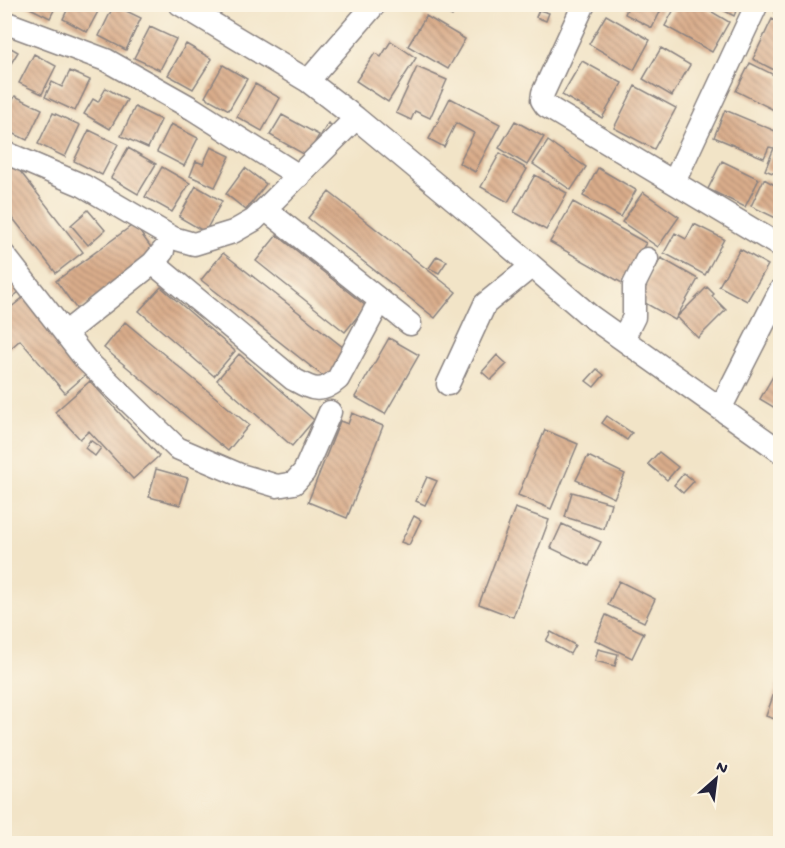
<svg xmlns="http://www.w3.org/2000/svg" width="785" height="848" font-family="'Gochi Hand',sans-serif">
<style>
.building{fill:url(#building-back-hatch)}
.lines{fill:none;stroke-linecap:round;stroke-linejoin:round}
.minor-casing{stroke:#8a8381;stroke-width:25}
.minor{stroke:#fff;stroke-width:22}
</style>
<defs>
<pattern id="building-back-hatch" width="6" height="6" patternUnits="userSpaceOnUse" patternTransform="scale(1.5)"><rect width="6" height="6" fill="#daad8b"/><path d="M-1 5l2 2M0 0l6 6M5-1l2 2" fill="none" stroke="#b08c73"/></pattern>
</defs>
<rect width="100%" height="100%" fill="#fcf5e5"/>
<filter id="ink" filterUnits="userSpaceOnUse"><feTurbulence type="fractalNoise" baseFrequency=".0167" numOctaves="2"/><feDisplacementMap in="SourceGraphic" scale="12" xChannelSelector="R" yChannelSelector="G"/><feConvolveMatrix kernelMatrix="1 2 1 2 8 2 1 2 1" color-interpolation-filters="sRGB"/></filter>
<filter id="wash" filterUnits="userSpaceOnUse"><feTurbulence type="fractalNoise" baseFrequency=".008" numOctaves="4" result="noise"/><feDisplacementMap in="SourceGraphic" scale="24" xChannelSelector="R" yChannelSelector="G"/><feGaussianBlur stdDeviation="1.35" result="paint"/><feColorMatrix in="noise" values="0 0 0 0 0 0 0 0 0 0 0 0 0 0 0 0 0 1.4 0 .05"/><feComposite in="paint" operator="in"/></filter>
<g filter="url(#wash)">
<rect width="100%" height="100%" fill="#f2e4c7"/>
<g id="blocks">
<path class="building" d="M22 4H57L50 18Z
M70 4H102L87 32 63 19Z
M629 4H664L652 28 625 14Z
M677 4H699L729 22 712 52 665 26Z
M712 4H739L734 16Z
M778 4H780V16L775 13Z
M114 5 141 18 126 50 99 36Z
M433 5H459L452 16Z
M539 10 549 13 546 21 536 17Z
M606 15 650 40 634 70 589 44Z
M426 16 465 39 448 69 408 46Z
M772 19 780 23V73L753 59Z
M150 27 176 39 160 70 134 58Z
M391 41 416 58 388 102 356 81 375 53 381 57Z
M4 44 18 52 4 75Z
M186 44 212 59 193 89 168 75Z
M661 48 690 65 672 96 643 79Z
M34 54 56 66 42 94 19 83Z
M582 61 622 83 602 118 562 95Z
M750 63 780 78V113L736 91Z
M223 65 247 79 229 110 205 97Z
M417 67 447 80 430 118 415 111 411 120 396 113Z
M70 71 90 80 75 111 45 97 52 82 62 87Z
M255 84 280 98 262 131 237 117Z
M635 86 676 108 654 149 614 128Z
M106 88 127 100 110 129 84 114 93 99 98 102Z
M15 96 42 109 27 140 4 129V118Z
M450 98 500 124 475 172 459 163 474 133 456 123 444 147 429 139Z
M135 107 161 120 148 148 121 136Z
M725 110 780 133V176L765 170 774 148 769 147 764 158 714 137Z
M53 113 80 125 65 157 38 144Z
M282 115 319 135 307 156 270 135Z
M515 121 544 137 527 165 499 148Z
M328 123 339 130 317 142Z
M171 124 198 138 184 166 157 152Z
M89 130 118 144 102 175 74 161Z
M548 141 586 167 571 190 533 164Z
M211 147 230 156 215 187 190 176 196 161 203 164Z
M128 148 156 164 138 194 111 178Z
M500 153 527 169 508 202 481 187Z
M12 161 83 252 56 273 4 207V167Z
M722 161 759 179 745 207 708 189Z
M162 167 190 183 172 212 145 197Z
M245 168 266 184 246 210 226 194Z
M598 168 636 190 621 217 583 196Z
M535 175 567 193 546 230 514 212Z
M764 179 780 188V220L751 206Z
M196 186 222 201 205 232 179 217Z
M329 192 456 292 435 318 308 218Z
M643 192 679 217 658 247 622 222Z
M573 202 646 243 622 283 550 242Z
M88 210 105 230 88 245 71 225Z
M134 224 156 254 78 311 56 281Z
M694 224 724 239 705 275 664 253 675 233 686 239Z
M277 235 366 306 345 332 256 261Z
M740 249 768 265 747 301 719 286Z
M223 253 349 352 328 380 201 280Z
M437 256 447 261 439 273 429 268Z
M661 258 698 279 675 320 638 299Z
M4 265 24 288 4 304Z
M161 287 235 351 214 376 139 311Z
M707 287 714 294 712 296 726 310 698 338 677 317Z
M25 296 90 371 65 393 20 340 10 349 4 343V313Z
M125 322 249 425 228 451 104 348Z
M389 338 419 355 385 414 355 397Z
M239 354 314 420 292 446 217 380Z
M497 355 507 364 491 380 482 372Z
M597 369 604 375 594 387 586 381Z
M776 371 780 374V411L760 399Z
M90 381 159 456 133 479 89 431 80 439 55 412Z
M352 413 383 426 347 518 308 502 340 421 348 424Z
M607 416 632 433 627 440 602 423Z
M545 430 578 444 551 509 518 495Z
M90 440 101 448 95 456 85 448Z
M659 452 678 467 667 480 648 464Z
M588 456 625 474 614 498 576 480Z
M156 469 188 478 180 505 149 497Z
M684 473 694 481 683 493 674 485Z
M427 477 437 481 425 505 416 501Z
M572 492 611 503 604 529 565 517Z
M515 508 549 520 513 617 479 604Z
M414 516 421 520 409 545 401 542Z
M562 524 601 542 589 566 551 548Z
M619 581 655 599 644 622 608 605Z
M606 615 644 633 632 658 595 640Z
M551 632 575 645 570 654 546 641Z
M598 649 618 654 615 666 595 661Z
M780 676V721L766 716Z"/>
</g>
</g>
<g filter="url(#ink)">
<use href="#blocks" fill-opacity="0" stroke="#8a8381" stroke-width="1.5"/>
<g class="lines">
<g class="minor-casing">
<path id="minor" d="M180 4 308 81 356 118 474 216 590 316 780 451
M584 4 543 93 542 100 546 106 780 246
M4 22 106 60 193 109 299 176
M308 81 375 4
M4 152 84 186 173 238 194 244 233 232 254 220 356 118
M674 182 757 4
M265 209 410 324
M4 255 86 360 177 448 240 475 277 486 294 483 304 472 330 412
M153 263 293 379C312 389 320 395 338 379L380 301
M65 333 153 263 163 251
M623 339 634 317V285L647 259
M448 384 485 304 532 266
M721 407 780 291"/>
</g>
<use href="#minor" class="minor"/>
</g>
</g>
<rect width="785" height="848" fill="none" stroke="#fcf5e5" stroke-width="24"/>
<g transform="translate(716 779) rotate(28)" stroke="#fcf5e5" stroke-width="4.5" paint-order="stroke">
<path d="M0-4.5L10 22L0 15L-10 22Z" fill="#22223b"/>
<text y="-9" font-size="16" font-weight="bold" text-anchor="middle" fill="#22223b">N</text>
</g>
</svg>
